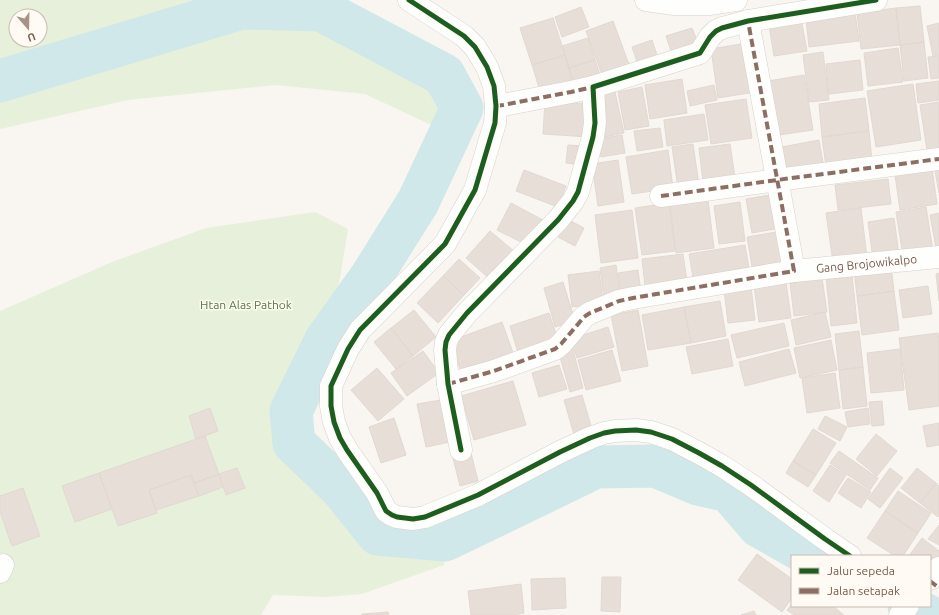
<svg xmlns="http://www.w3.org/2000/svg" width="939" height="615" font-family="Ubuntu,sans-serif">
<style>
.green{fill:#e7f0db;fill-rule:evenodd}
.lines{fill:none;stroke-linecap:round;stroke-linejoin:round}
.river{stroke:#d0e8ea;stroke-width:43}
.building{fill:#e6ded7;stroke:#e2d8d2}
.minor-casing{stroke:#d7d1cb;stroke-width:23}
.minor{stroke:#fefefd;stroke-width:22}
.quiet{stroke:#8d6e63;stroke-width:4;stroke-dasharray:8 4;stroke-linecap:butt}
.cycleway-casing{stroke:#fffaf3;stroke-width:8}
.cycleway{stroke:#1b5e20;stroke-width:5}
.labels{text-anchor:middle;stroke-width:3;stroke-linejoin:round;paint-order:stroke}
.street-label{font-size:12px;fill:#7a5c4d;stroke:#fffaf3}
.park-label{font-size:12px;fill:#537a41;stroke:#fffaf3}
</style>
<rect width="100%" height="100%" fill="#f9f5f0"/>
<path class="green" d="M0 0H269L271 2 321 10 344 15 444 75 464 85 477 105 476 127 451 129 429 124 365 94 276 85 128 100 0 129ZM16 16H40V40H16Z
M315 212 348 229 339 284 328 309 322 337 285 410 289 445 337 492 375 539 444 546V565L362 594 325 597 273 595 261 615H0V311L112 262 206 228Z"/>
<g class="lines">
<path class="river" d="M0 81 242 8 321 10 444 75 462 108 418 202 371 277 326 340 291 411 294 443 341 488 378 534 445 540 596 467 655 466 698 484 729 491 759 526 812 556
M909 606 926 615"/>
</g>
<path class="building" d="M920 6 924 42 900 45 896 8Z
M581 7 589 27 562 37 555 17Z
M896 8 900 45 861 49 857 13Z
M800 13 807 51 774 56 768 19Z
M855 13 859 41 809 47 806 19Z
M553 18 565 55 532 65 520 28Z
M613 21 631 70 604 80 586 31Z
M939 23V55L933 56 927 26Z
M692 28 700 48 673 57 666 36Z
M588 38 595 60 569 68 562 46Z
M652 40 660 64 640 70 632 47Z
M924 42 928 78 904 81 900 45Z
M747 43 755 92 718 98 711 49Z
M898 48 903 82 868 86 864 53Z
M823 52 829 100 809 102 803 55Z
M565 55 573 84 541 94 532 65Z
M939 56V78L931 79 928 57Z
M595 60 601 77 575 86 569 68Z
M860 60 863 90 829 94 826 64Z
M804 75 813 130 772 136 762 82Z
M682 79 687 113 650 119 645 85Z
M939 81V100L918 103 916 84Z
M913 84 921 140 876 147 867 91Z
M714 85 717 100 690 106 687 91Z
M642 87 649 126 625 130 618 92Z
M615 92 624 133 604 137 596 96Z
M865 98 869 131 822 137 819 104Z
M746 99 752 138 711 144 705 105Z
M545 101 591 104 589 137 543 134Z
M939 102V148L927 150 920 105Z
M704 114 708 140 667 146 664 120Z
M660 128 663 147 637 151 634 131Z
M869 131 872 161 826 167 822 137Z
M622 135 625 153 601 157 598 139Z
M819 140 824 168 781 175 776 148Z
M693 144 699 185 678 188 672 147Z
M730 144 735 178 703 182 699 148Z
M568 145 584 146 581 165 566 163Z
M668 150 673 188 632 194 626 157Z
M618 160 624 202 598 206 592 164Z
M931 161 937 204 900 210 894 168Z
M939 165V193L934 166Z
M524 170 566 186 558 207 516 191Z
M888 179 891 204 838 210 835 185Z
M776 194 780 228 752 233 746 199Z
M708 200 714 248 676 253 670 205Z
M740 202 745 241 719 244 714 206Z
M511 203 543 220 529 246 497 230Z
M669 203 675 251 642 255 635 208Z
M926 207 933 251 903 256 896 212Z
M861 208 867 257 833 262 826 213Z
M632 210 638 258 601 263 595 215Z
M939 213V253H937L930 215Z
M894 218 899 255 873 259 868 222Z
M567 219 584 228 575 246 558 237Z
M490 231 515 252 491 280 466 258Z
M782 231 788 266 753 272 747 237Z
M745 245 750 274 694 283 689 254Z
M683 254 688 288 646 294 642 259Z
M459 259 480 278 464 295 443 276Z
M616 265 620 297 604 299 600 268Z
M891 266 894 291 857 296 854 270Z
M638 270 641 292 621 296 618 273Z
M599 271 603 303 572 307 568 275Z
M939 273V301L936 274Z
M852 274 857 323 831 326 826 277Z
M443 276 464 295 438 323 417 303Z
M822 278 827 312 794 316 790 283Z
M563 282 575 321 555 327 544 288Z
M786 282 791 318 759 322 754 286Z
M928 286 932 314 903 318 899 290Z
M751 287 755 320 728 323 724 290Z
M894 291 899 330 862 335 857 296Z
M720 301 726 336 691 343 684 307Z
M684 307 691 343 648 350 642 315Z
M414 310 436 337 413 356 391 328Z
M638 310 648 366 622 371 611 315Z
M825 312 831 337 796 345 791 320Z
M549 313 559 343 519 356 510 326Z
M502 322 515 358 463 377 450 341Z
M784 323 789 346 737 358 731 335Z
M608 327 614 347 577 358 571 339Z
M391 328 413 356 396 369 374 342Z
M859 331 863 367 839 370 835 334Z
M938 333 939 340V406L909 410 899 338Z
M728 339 733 366 692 374 686 347Z
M831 340 837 370 800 378 794 348Z
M572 346 583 388 570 392 558 350Z
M789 349 796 373 745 386 739 362Z
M900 349 904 390 871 393 867 353Z
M612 350 621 381 586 390 578 360Z
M423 351 439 373 407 396 391 373Z
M559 365 567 389 539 397 532 373Z
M863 367 867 406 843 409 839 370Z
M377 368 404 399 378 421 351 390Z
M835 373 840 408 807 413 802 378Z
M513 381 526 425 474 440 461 396Z
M582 395 593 433 575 438 564 400Z
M441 400 450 442 426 447 417 404Z
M882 401 884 425 872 426 869 402Z
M210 408 218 431 196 439 189 416Z
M868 408 870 424 848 427 845 412Z
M825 416 847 427 840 441 818 429Z
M394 418 406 455 381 463 369 427Z
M939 423V445L927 447 923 426Z
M813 429 836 443 816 475 793 461Z
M876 434 897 451 877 476 856 459Z
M205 436 219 474 194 483 191 475 149 490 157 513 118 526 99 473Z
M470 449 478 481 460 486 452 454Z
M839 451 878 478 870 490 830 463Z
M793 461 816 475 808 487 786 473Z
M830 465 846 475 829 502 813 491Z
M237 468 245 488 226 495 219 474Z
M890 468 903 478 880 508 868 499Z
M917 468 936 483 920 503 901 488Z
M99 473 112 509 75 522 62 486Z
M219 474 223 487 199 496 194 483Z
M191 475 199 496 156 510 149 490Z
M848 478 871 492 861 508 838 493Z
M936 483 939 486V516L938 517 920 503Z
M23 488 40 536 12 546 0 512V496Z
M898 491 931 513 918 533 885 511Z
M885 511 918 533 903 556H895L867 538Z
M939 525V545L928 539Z
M922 538 939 551V555L930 567V556H909Z
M757 554 792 579V598L782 612 738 580Z
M602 577H621L620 612 601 611Z
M565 578 566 608 532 610 531 579Z
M521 584 524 613 513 615H471L468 591Z
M792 604V606H833L844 615H794L787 610Z
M754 611 756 615H741Z
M388 612 389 615H362V614Z"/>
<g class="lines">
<g class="minor-casing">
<g id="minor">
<path d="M409 0 464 36 475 47 487 67 494 86 496 106 495 123 475 190 445 244 360 330 348 349 331 386V406L334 422 340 438 347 450 377 493 386 511 392 515 397 517 413 519 425 517 478 495 560 452 590 438 604 433 615 431 636 430 651 432 672 439 699 453 722 466 751 485 825 539 850 556"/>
<path d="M646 0 674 4H709L736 0"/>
<path d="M748 21 794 271"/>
<path d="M496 106 503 105 571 92 593 87"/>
<path d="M661 196 777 180 939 159"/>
<path id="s1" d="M448 384 494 371 555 349 561 344 584 317 590 313 619 301 633 298 794 271 939 257"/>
<path d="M461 450 448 384 445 350 446 342 449 335 467 313 558 220 573 201 578 192 593 137 595 123 593 87 700 53 710 37 716 31 722 28 748 21 876 0"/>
<path d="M0 572 3 565"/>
<path d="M930 579 939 568"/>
<path d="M900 615 908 606"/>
</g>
</g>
<use href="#minor" class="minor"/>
<path class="quiet" d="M496 106 503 105 571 92 593 87
M661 196 777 180 939 159
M448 384 494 371 555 349 561 344 584 317 590 313 619 301 633 298 794 271 748 21 745 22
M930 581 939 588"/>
<g class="cycleway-casing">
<path id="cycleway" d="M409 0 464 36 475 47 487 67 494 86 496 106 495 123 475 190 445 244 360 330 348 349 331 386V406L334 422 340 438 347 450 377 493 386 511 392 515 397 517 413 519 425 517 478 495 560 452 590 438 604 433 615 431 636 430 651 432 672 439 699 453 722 466 751 485 825 539 850 556
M461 450 448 384 445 350 446 342 449 335 467 313 558 220 573 201 578 192 593 137 595 123 593 87 700 53 710 37 716 31 722 28 748 21 876 0"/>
</g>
<use href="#cycleway" class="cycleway"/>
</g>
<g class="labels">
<g class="street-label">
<text dy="4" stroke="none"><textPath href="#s1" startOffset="445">Gang Brojowikalpo</textPath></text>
</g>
<g class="park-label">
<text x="246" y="309">Htan Alas Pathok</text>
</g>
</g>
<rect x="791" y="555" width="140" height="52" fill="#fffaf3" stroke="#cabbb1"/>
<rect x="799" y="568" width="20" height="6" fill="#1b5e20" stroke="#cabbb1"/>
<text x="827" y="575" font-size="12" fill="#7a5c4d">Jalur sepeda</text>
<rect x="799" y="588" width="20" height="6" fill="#8d6e63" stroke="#cabbb1"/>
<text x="827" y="595" font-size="12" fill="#7a5c4d">Jalan setapak</text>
<g transform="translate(28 28) rotate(160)"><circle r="19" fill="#fffaf3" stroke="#cabbb1"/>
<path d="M0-3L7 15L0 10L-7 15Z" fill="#a69286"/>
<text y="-6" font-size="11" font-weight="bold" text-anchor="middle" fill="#7a5c4d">U</text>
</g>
</svg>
